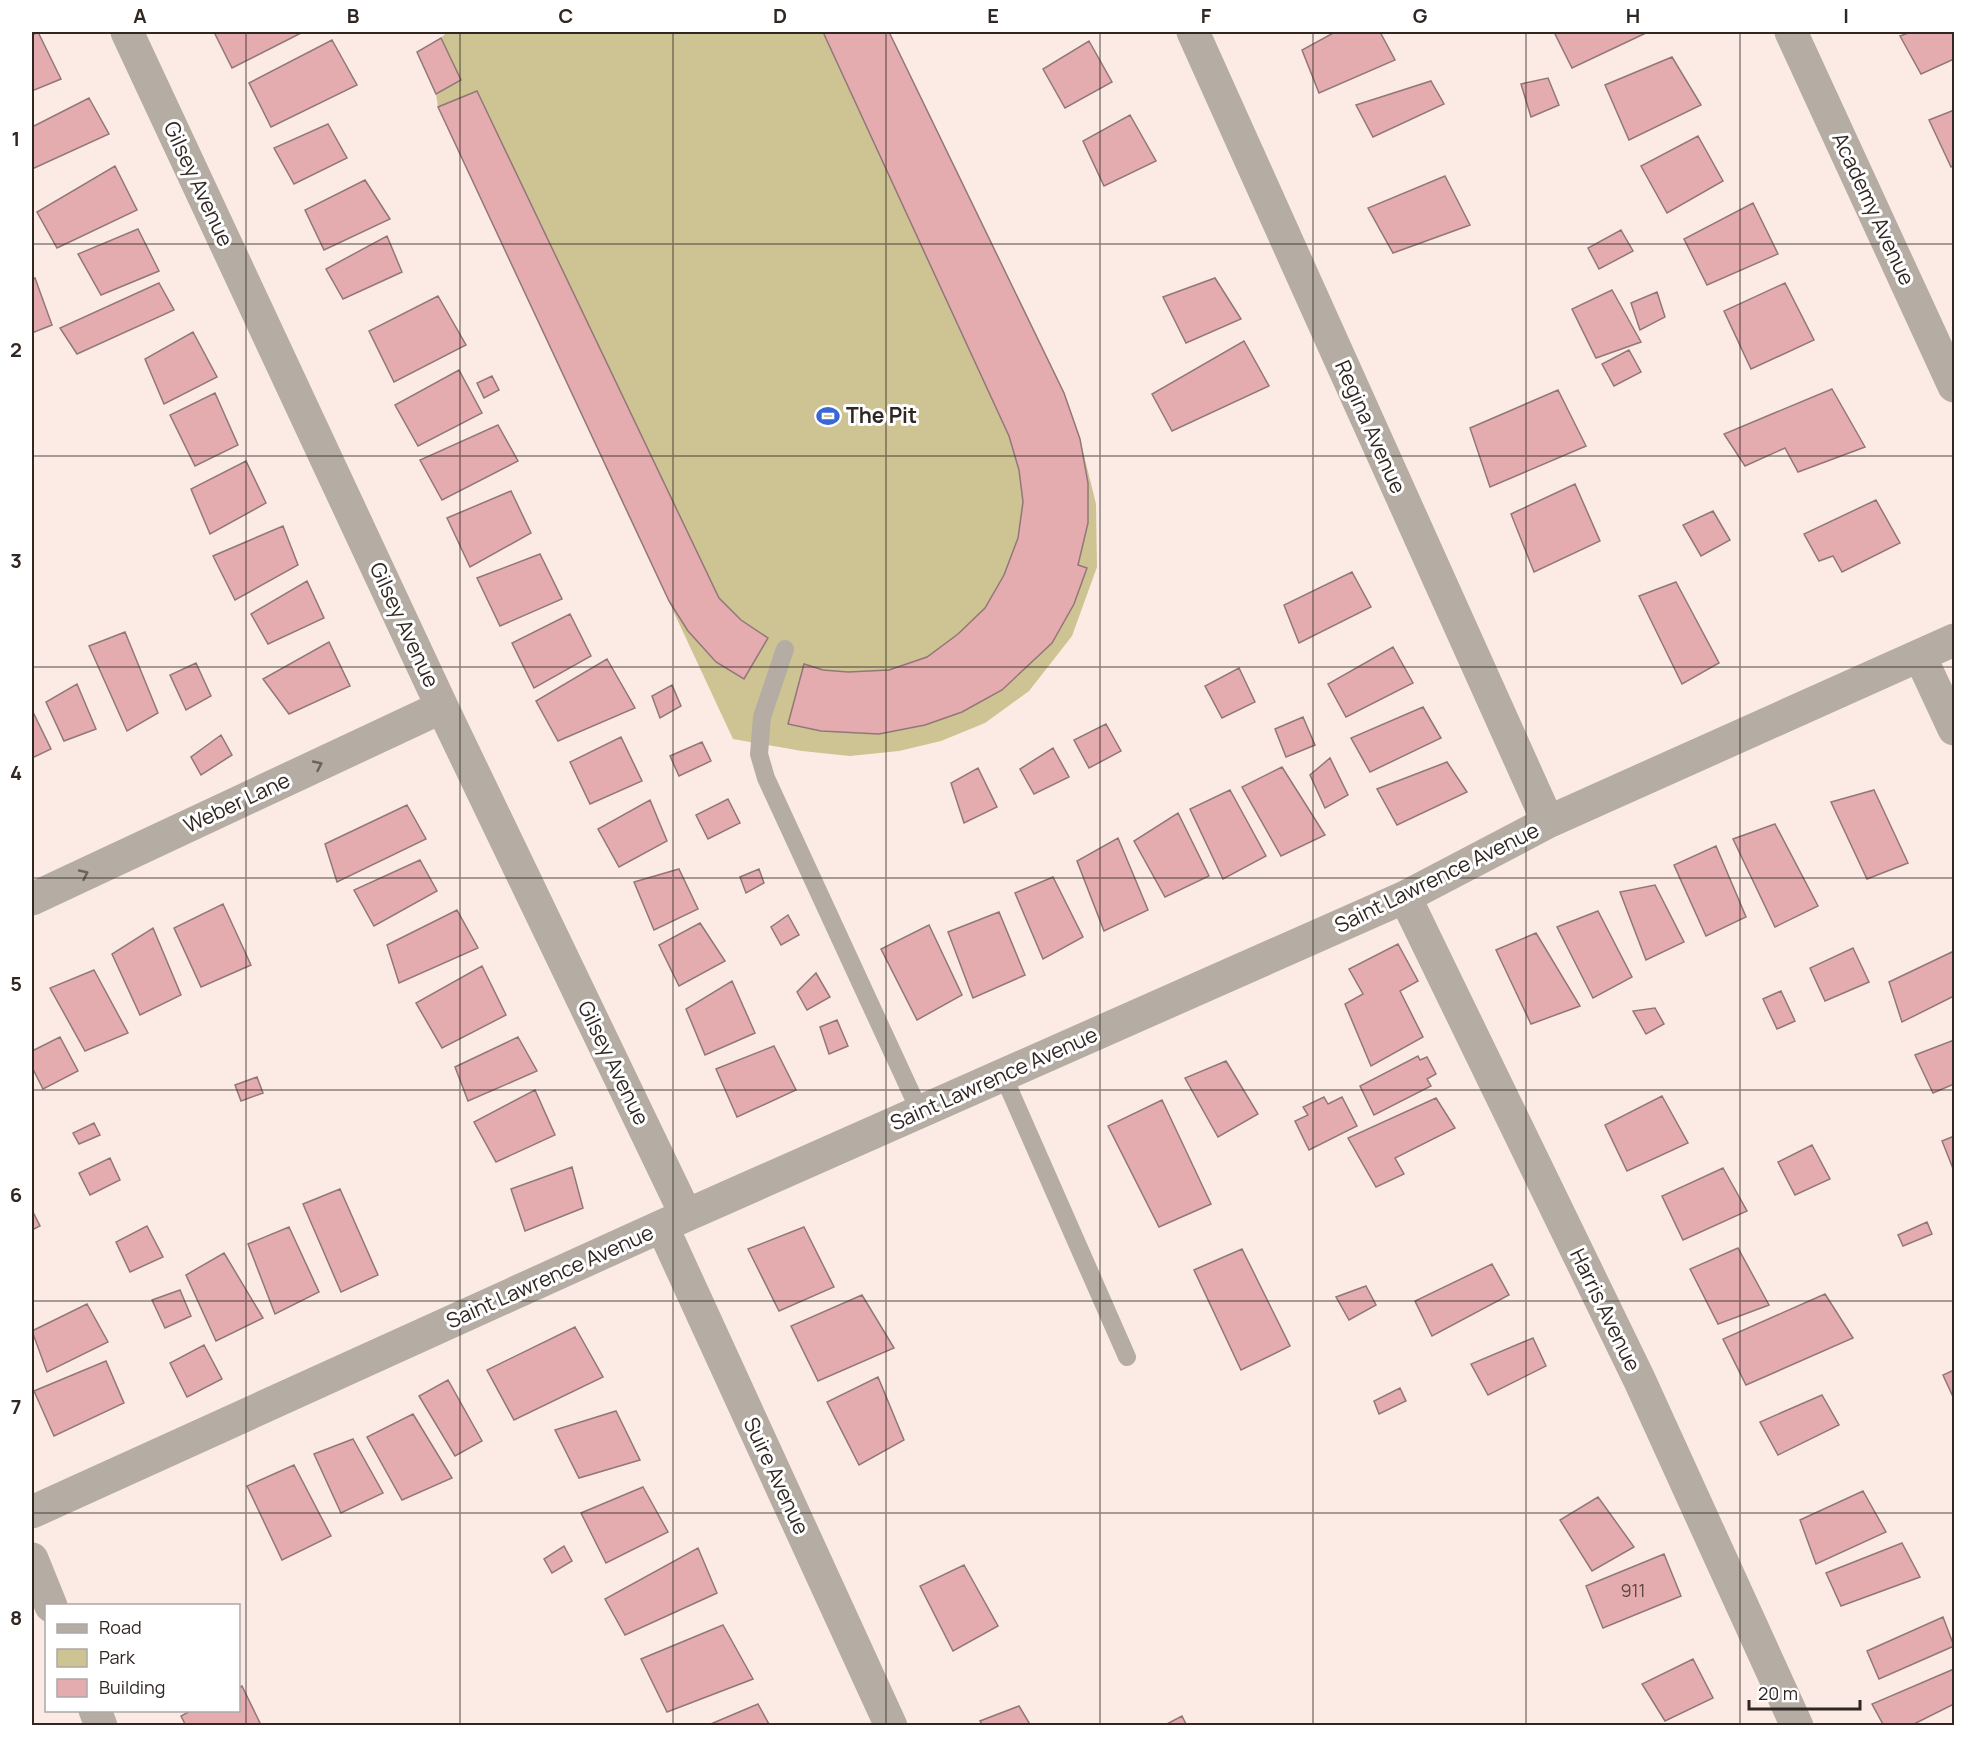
<svg xmlns="http://www.w3.org/2000/svg" width="1986" height="1757" font-family="Manrope,sans-serif">
<style>
.green{fill:#cec393}
.building{fill:#e5acaf;stroke:#927779;stroke-width:1.5}
.lines{fill:none;stroke-linecap:round;stroke-linejoin:round}
.lane{stroke:#b5ada4;stroke-width:18}
.street{stroke:#b5ada4;stroke-width:33}
.oneway{stroke:#6c635c}
.grid{fill:none;stroke:#302622;stroke-width:1.5;stroke-opacity:0.55}
.labels{text-anchor:middle;stroke-width:6;stroke-linejoin:round;paint-order:stroke}
.number-label{font-size:18px;fill:#5d4845}
.street-label{font-size:21px;fill:#302622;stroke:#fff}
.poi-label{font-size:21px;font-weight:bold;fill:#302622;stroke:#fff;text-anchor:start}
.neatline{fill:none;stroke:#302622;stroke-width:2}
.grid-label{font-size:20px;text-anchor:middle;font-weight:bold;fill:#302622}
</style>
<rect width="100%" height="100%" fill="#fbebe4"/>
<path class="green" d="M447 32H889L1064 393 1080 439 1096 504 1097 567 1072 636 1029 691 985 723 941 741 899 751 850 756 802 751 733 739 438 107 436 94 417 52 441 38Z"/>
<path class="building" d="M38 32 61 79 32 91V35Z
M214 32H303L232 68Z
M823 32H889L1064 393 1080 439 1088 483V523L1078 565 1087 568 1074 604 1052 643 1002 690 962 712 925 725 879 734 821 731 788 724 804 664 823 670 848 672 889 670 927 657 958 634 985 608 1004 575 1018 538 1023 502 1019 470 1009 436Z
M1335 32H1380L1395 60 1319 93 1302 50Z
M1554 32H1648L1572 68Z
M1911 32H1954V59L1921 74 1900 36Z
M441 38 461 80 436 94 417 52Z
M332 40 357 85 271 127 249 83Z
M1089 41 1112 82 1065 108 1043 69Z
M1672 57 1701 105 1629 140 1605 85Z
M1548 78 1559 105 1531 117 1521 84Z
M1431 81 1444 104 1373 137 1356 105Z
M477 91 719 598 741 620 768 638 744 679 716 662 688 631 669 601 438 107Z
M89 98 109 134 32 169V127Z
M1954 110V165L1951 167 1929 120Z
M1130 115 1156 161 1104 186 1083 141Z
M328 124 347 158 294 184 274 148Z
M1698 136 1723 181 1667 213 1641 166Z
M115 166 137 210 57 248 37 212Z
M1445 176 1470 225 1393 253 1368 208Z
M365 180 390 219 324 250 305 210Z
M1753 203 1778 254 1707 285 1684 239Z
M138 229 159 271 101 295 78 254Z
M1621 230 1633 251 1599 269 1588 248Z
M387 236 402 272 343 299 326 269Z
M35 278 52 325 32 333V280Z
M1215 278 1241 319 1186 343 1163 297Z
M159 283 174 310 77 354 60 328Z
M1785 283 1814 340 1751 369 1724 311Z
M1612 290 1641 342 1596 358 1572 309Z
M1657 292 1665 317 1640 330 1631 303Z
M438 296 466 345 394 382 369 331Z
M193 332 217 377 164 404 145 359Z
M1244 341 1269 386 1172 431 1152 394Z
M1629 350 1641 372 1614 386 1602 364Z
M459 370 482 413 418 446 395 405Z
M492 376 499 390 484 398 477 383Z
M1832 389 1865 447 1798 472 1785 448 1745 466 1724 434Z
M1558 390 1586 446 1490 487 1470 428Z
M215 393 238 445 195 466 170 415Z
M498 425 518 461 442 500 420 460Z
M246 461 266 503 210 534 191 489Z
M1575 484 1600 541 1534 572 1511 514Z
M511 491 531 533 470 567 447 518Z
M1876 500 1900 543 1842 572 1833 556 1819 561 1804 534Z
M1713 511 1730 540 1701 556 1683 525Z
M283 526 298 565 235 600 213 556Z
M540 554 562 599 500 626 477 578Z
M1352 572 1371 607 1299 643 1284 605Z
M307 581 324 618 268 644 251 614Z
M1676 582 1719 663 1682 684 1639 596Z
M570 614 591 656 534 688 512 643Z
M125 632 158 713 127 731 89 646Z
M329 642 350 686 289 714 263 679Z
M1393 647 1413 683 1346 717 1328 684Z
M607 659 635 708 558 741 536 701Z
M196 663 211 696 186 710 170 675Z
M1239 668 1255 702 1222 718 1205 686Z
M77 684 96 729 64 741 46 702Z
M672 685 681 706 660 718 652 696Z
M1423 707 1441 738 1370 772 1351 738Z
M32 710 51 749 32 758Z
M1303 717 1315 745 1286 757 1275 729Z
M1106 724 1121 751 1089 768 1074 740Z
M221 735 232 755 201 775 191 757Z
M621 737 642 781 590 804 570 762Z
M702 742 711 761 679 776 670 756Z
M1053 748 1069 777 1034 794 1020 769Z
M1330 758 1348 795 1325 808 1310 775Z
M1447 762 1467 792 1397 825 1377 789Z
M1282 767 1325 835 1281 856 1242 787Z
M978 768 997 807 964 823 951 783Z
M1230 790 1266 856 1223 879 1190 809Z
M1874 790 1908 863 1867 879 1831 802Z
M728 799 740 823 708 839 696 815Z
M650 800 667 841 619 867 598 829Z
M407 805 426 839 337 882 325 844Z
M1178 813 1209 876 1165 897 1134 841Z
M1775 824 1818 906 1775 927 1733 839Z
M1118 838 1148 910 1104 931 1077 861Z
M1716 846 1746 917 1706 936 1674 865Z
M420 860 437 891 374 926 354 890Z
M679 869 698 909 654 930 634 882Z
M759 869 764 883 746 893 740 877Z
M1053 877 1083 937 1043 959 1015 893Z
M1655 885 1684 942 1646 960 1620 892Z
M223 904 251 965 201 987 174 928Z
M457 910 478 948 399 983 387 945Z
M1598 911 1632 977 1593 998 1557 927Z
M999 912 1025 975 973 998 948 932Z
M788 915 799 935 781 945 771 927Z
M700 923 725 961 679 986 659 945Z
M929 925 962 995 917 1020 881 949Z
M153 928 181 995 140 1015 112 954Z
M1536 933 1580 1006 1531 1024 1496 950Z
M1398 944 1418 981 1400 991 1423 1037 1371 1066 1345 1004 1363 994 1349 969Z
M1853 948 1869 982 1825 1001 1810 968Z
M1954 951V996L1902 1022 1889 982Z
M482 966 506 1015 442 1048 416 1003Z
M94 970 128 1033 85 1051 50 988Z
M816 973 830 997 807 1010 797 992Z
M732 981 755 1033 705 1055 686 1009Z
M1781 991 1795 1021 1777 1029 1763 999Z
M1655 1008 1664 1024 1646 1034 1633 1011Z
M837 1020 848 1046 829 1054 820 1027Z
M60 1037 78 1071 43 1089 32 1067V1051Z
M518 1037 537 1071 468 1101 455 1067Z
M1954 1040V1084L1933 1093 1915 1055Z
M774 1046 796 1090 737 1117 716 1069Z
M1418 1056 1420 1060 1427 1057 1436 1074 1427 1079 1431 1086 1374 1115 1360 1086Z
M1226 1061 1258 1114 1218 1137 1185 1078Z
M257 1077 263 1093 241 1101 235 1085Z
M535 1090 555 1135 496 1162 474 1122Z
M1662 1096 1688 1143 1627 1171 1605 1125Z
M1324 1097 1328 1104 1342 1097 1357 1126 1309 1150 1295 1121 1308 1115 1303 1107Z
M1436 1098 1455 1128 1395 1158 1404 1174 1376 1187 1348 1138Z
M1162 1100 1211 1204 1159 1227 1108 1126Z
M94 1123 100 1135 79 1144 73 1133Z
M1954 1136V1171L1942 1141Z
M1812 1145 1830 1179 1795 1195 1778 1162Z
M110 1158 120 1180 90 1195 79 1173Z
M572 1167 583 1208 525 1231 511 1189Z
M1723 1168 1747 1211 1683 1240 1662 1196Z
M340 1189 378 1275 341 1292 303 1204Z
M32 1210 40 1226 32 1230Z
M1927 1222 1932 1234 1903 1246 1898 1235Z
M147 1226 163 1257 130 1272 116 1242Z
M289 1227 319 1292 275 1314 248 1244Z
M804 1227 834 1287 779 1311 748 1249Z
M1738 1248 1769 1305 1718 1324 1690 1269Z
M1242 1249 1290 1346 1241 1370 1194 1270Z
M224 1253 263 1318 216 1341 186 1275Z
M1492 1264 1509 1295 1432 1336 1415 1301Z
M1366 1286 1376 1305 1349 1320 1336 1297Z
M180 1290 191 1316 165 1328 152 1300Z
M1825 1294 1853 1338 1746 1385 1723 1339Z
M862 1295 894 1348 818 1381 791 1326Z
M87 1304 108 1342 47 1372 32 1331Z
M575 1327 603 1377 514 1420 487 1370Z
M1533 1338 1546 1366 1488 1395 1471 1364Z
M204 1345 222 1379 187 1397 170 1363Z
M106 1361 124 1403 54 1436 34 1391Z
M1954 1370V1399L1943 1375Z
M878 1377 904 1440 859 1465 827 1402Z
M448 1380 482 1441 455 1456 419 1396Z
M1400 1388 1406 1401 1379 1414 1374 1401Z
M1822 1395 1839 1425 1778 1455 1760 1422Z
M616 1411 640 1460 579 1478 555 1430Z
M413 1414 452 1478 402 1500 367 1437Z
M353 1439 383 1493 341 1513 314 1454Z
M294 1465 331 1536 282 1560 247 1486Z
M643 1487 668 1532 606 1563 581 1513Z
M1863 1491 1886 1532 1816 1564 1800 1520Z
M1598 1497 1634 1547 1592 1571 1560 1520Z
M1902 1543 1920 1577 1841 1606 1826 1573Z
M564 1546 572 1561 552 1573 544 1559Z
M698 1548 717 1593 625 1635 605 1599Z
M1664 1554 1681 1596 1603 1628 1586 1586Z
M964 1565 998 1626 953 1651 920 1586Z
M1943 1617 1954 1646 1879 1679 1867 1651Z
M723 1625 753 1679 667 1712 641 1659Z
M1693 1659 1713 1698 1665 1721 1642 1684Z
M1954 1669V1704L1910 1726H1884L1872 1704Z
M242 1686 261 1725 186 1726 181 1716 192 1710H238V1688Z
M758 1704 770 1726H706Z
M1019 1706 1031 1726H983L980 1721Z
M1182 1716 1187 1726H1163Z"/>
<g class="lines">
<path class="lane" d="M785 649 762 717 759 754 766 778 920 1112
M1003 1075 1127 1357"/>
<path class="street" d="M127 32 442 707 686 1215
M1193 32 1548 822
M1791 32 1954 386
M1920 656 1954 729
M1405 897 1639 1379 1797 1726
M32 899 442 707
M662 1226 891 1726
M32 1512 662 1226 1405 897 1548 822 1954 640
M32 1559 51 1606
M95 1710 101 1726"/>
</g>
<defs><path id="oneway-chevron" d="M-2-3.5L2.5 0L-2 3.5" fill="none" stroke-width="1.6" stroke-linecap="round" stroke-linejoin="round" transform="scale(1.5)"/></defs>
<g class="oneway">
<use href="#oneway-chevron" transform="translate(318 765) rotate(-25)"/>
<use href="#oneway-chevron" transform="translate(84 874) rotate(-25)"/>
</g>
<path class="grid" d="M246 32V1726M460 32V1726M673 32V1726M886 32V1726M1100 32V1726M1313 32V1726M1526 32V1726M1740 32V1726M32 244H1954M32 456H1954M32 667H1954M32 878H1954M32 1090H1954M32 1301H1954M32 1513H1954"/>
<defs>
<g id="stadium-bare" transform="scale(1.8)"><path d="M0-5a6.5 5 0 1 0 0 10a6.5 5 0 1 0 0-10ZM-3.5-1.8h7v3.6h-7Z" fill="#3967d8" stroke="#fff" stroke-width="2.5" paint-order="stroke"/></g>
</defs>
<g fill-rule="evenodd">
<use href="#stadium-bare" x="828" y="416"/>
</g>
<g class="labels">
<g class="number-label">
<text x="1633" y="1597">911</text>
</g>
<g class="street-label">
<text transform="translate(198 184) rotate(65)" y="7">Gilsey Avenue</text>
<text transform="translate(1873 209) rotate(65)" y="7">Academy Avenue</text>
<text transform="translate(1370 427) rotate(66)" y="7">Regina Avenue</text>
<text transform="translate(404 625) rotate(65)" y="7">Gilsey Avenue</text>
<text transform="translate(237 803) rotate(-25)" y="7">Weber Lane</text>
<text transform="translate(1437 878) rotate(-26)" y="7">Saint Lawrence Avenue</text>
<text transform="translate(613 1063) rotate(64)" y="7">Gilsey Avenue</text>
<text transform="translate(994 1079) rotate(-24)" y="7">Saint Lawrence Avenue</text>
<text transform="translate(550 1277) rotate(-24)" y="7">Saint Lawrence Avenue</text>
<text transform="translate(1605 1310) rotate(64)" y="7">Harris Avenue</text>
<text transform="translate(776 1476) rotate(65)" y="7">Suire Avenue</text>
</g>
<g class="poi-label">
<text x="846" y="423">The Pit</text>
</g>
</g>
<rect width="1986" height="1757" fill="none" stroke="#ffffff" stroke-width="66"/>
<rect x="45" y="1604" width="195" height="108" fill="#ffffff" stroke="#aca8a7" stroke-width="1.5"/>
<rect x="57" y="1624" width="30" height="9" fill="#b5ada4" stroke="#aca8a7" stroke-width="1.5"/>
<text x="99" y="1634" font-size="18" fill="#302622">Road</text>
<rect x="57" y="1649" width="30" height="18" fill="#cec393" stroke="#aca8a7" stroke-width="1.5"/>
<text x="99" y="1664" font-size="18" fill="#302622">Park</text>
<rect x="57" y="1679" width="30" height="18" fill="#e5acaf" stroke="#aca8a7" stroke-width="1.5"/>
<text x="99" y="1694" font-size="18" fill="#302622">Building</text>
<path d="M1749 1700v9h111v-9" fill="none" stroke="#302622" stroke-width="3"/>
<text x="1758" y="1700" font-size="18" fill="#302622" stroke="#ffffff" stroke-width="4.5" paint-order="stroke">20 m</text>
<rect x="33" y="33" width="1920" height="1691" class="neatline"/>
<g class="grid-label">
<text x="140" y="23">A</text>
<text x="353" y="23">B</text>
<text x="566" y="23">C</text>
<text x="780" y="23">D</text>
<text x="993" y="23">E</text>
<text x="1206" y="23">F</text>
<text x="1420" y="23">G</text>
<text x="1633" y="23">H</text>
<text x="1846" y="23">I</text>
<text x="16" y="146">1</text>
<text x="16" y="357">2</text>
<text x="16" y="568">3</text>
<text x="16" y="780">4</text>
<text x="16" y="991">5</text>
<text x="16" y="1202">6</text>
<text x="16" y="1414">7</text>
<text x="16" y="1625">8</text>
</g>
</svg>
